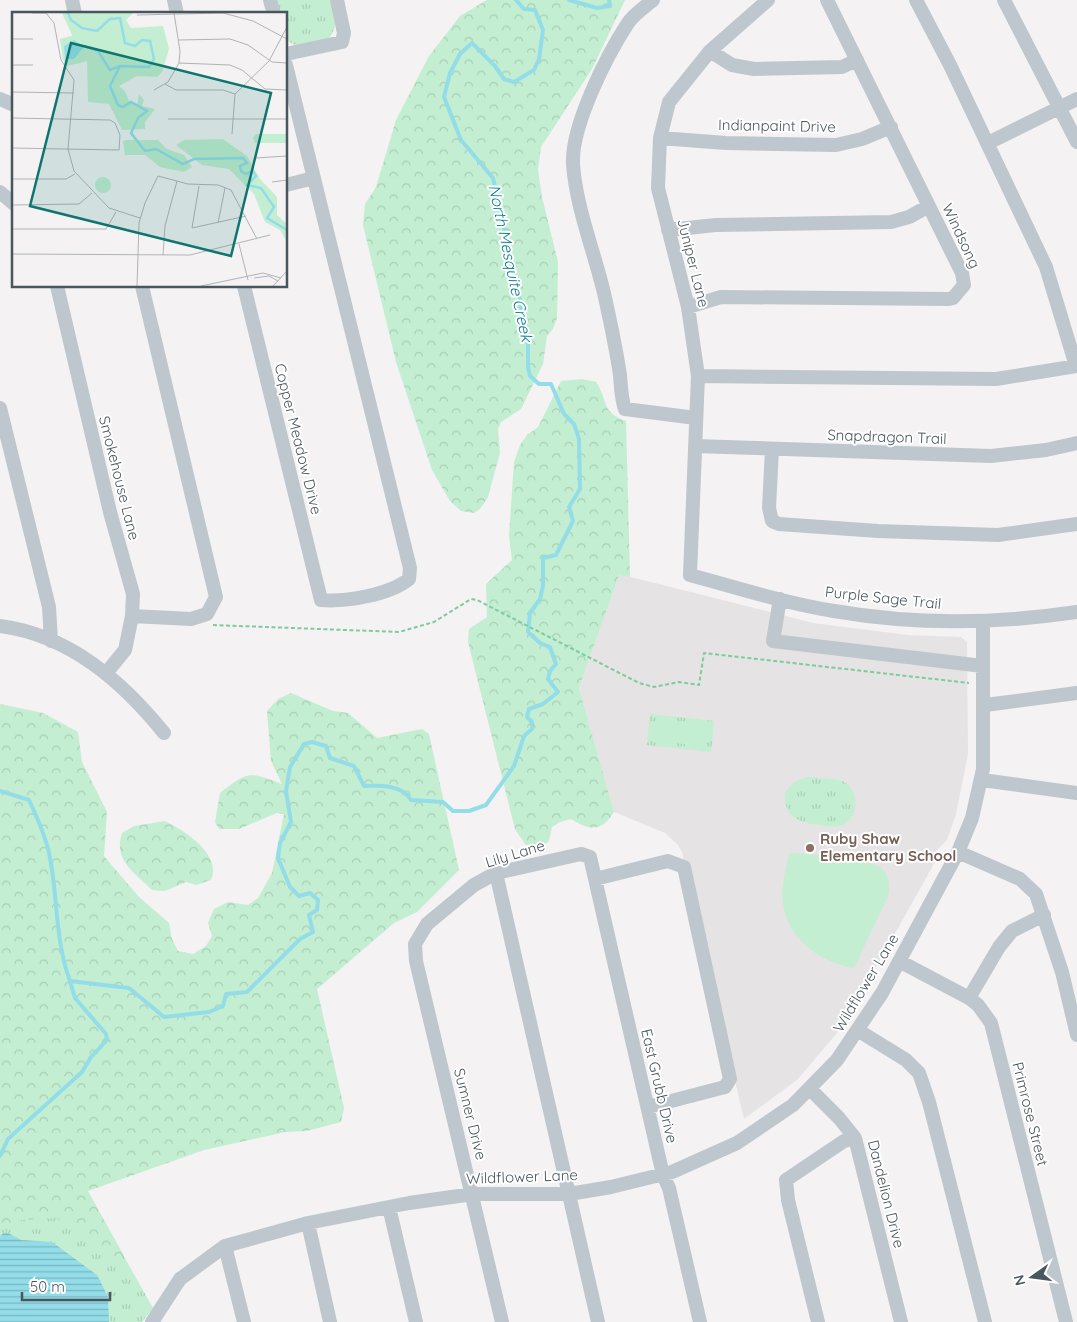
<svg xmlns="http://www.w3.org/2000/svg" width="1077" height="1322" font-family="Quicksand,sans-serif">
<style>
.education{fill:#e5e3e3}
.grass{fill:url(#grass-tufts)}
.forest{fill:url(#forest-crowns)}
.pitch{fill:#c3eed1}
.water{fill:url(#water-rules)}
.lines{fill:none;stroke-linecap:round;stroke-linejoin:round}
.stream{stroke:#93dde9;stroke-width:4}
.path{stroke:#7dcb9f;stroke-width:2;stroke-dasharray:4 2.5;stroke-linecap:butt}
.minor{stroke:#bec7cd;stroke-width:14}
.education-dot{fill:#8d6e63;stroke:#fff;stroke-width:2}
.labels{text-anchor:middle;stroke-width:4;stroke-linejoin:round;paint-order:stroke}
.street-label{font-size:15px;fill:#4a565e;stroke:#fff}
.education-label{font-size:15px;font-weight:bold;fill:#785e54;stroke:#fff;text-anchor:start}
.water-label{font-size:16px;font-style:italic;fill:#138091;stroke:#fff}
.inset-river{fill:none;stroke:#93dde9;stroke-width:2.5}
.inset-road{fill:none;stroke:#b0b4b7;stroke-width:1}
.view{fill:#0f766e;fill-opacity:0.15;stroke:#0f766e;stroke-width:2.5}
.inset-edge{fill:none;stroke:#4a565e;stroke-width:2.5}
</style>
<defs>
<pattern id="grass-tufts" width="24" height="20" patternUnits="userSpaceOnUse" patternTransform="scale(1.25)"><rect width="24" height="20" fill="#c3eed1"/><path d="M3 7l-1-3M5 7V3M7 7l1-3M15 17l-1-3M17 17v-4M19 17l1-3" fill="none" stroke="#a9ceb6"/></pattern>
<pattern id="forest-crowns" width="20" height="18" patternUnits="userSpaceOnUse" patternTransform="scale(1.25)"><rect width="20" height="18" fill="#c3eed1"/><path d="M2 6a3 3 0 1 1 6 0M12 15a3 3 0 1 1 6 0" fill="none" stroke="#a9ceb6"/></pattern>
<pattern id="water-rules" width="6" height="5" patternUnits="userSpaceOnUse" patternTransform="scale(1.25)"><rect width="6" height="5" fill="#93dde9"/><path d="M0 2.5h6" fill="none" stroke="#7ab6c0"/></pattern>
</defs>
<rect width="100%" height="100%" fill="#f4f2f2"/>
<path class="education" d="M619 574 813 623 908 635 961 637 967 642 968 754 956 814 947 840 936 851 935 862 852 1010 837 1033 798 1079 744 1119 682 852 678 845 665 833 614 812 579 688Z"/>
<path class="grass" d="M275 0H332C335 15 339 26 329 38 313 43 299 52 286 39V14H278Z
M650 714 714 721 711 752 647 745Z
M807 777C818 778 832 778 842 781 860 788 860 817 842 825 834 828 826 826 819 825 798 822 783 816 785 792L794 782Z
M78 1175 153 1308 142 1322H0V1217Z"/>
<path class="forest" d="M487 0H625L592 69 541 147 538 170 542 197 558 262 557 318 553 329 547 336 543 364 527 397 521 409 501 422 498 429 500 453 488 497 480 509 474 513 461 511 450 501 432 470 396 362 363 225 365 204 376 187 396 120 429 56 460 16Z
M582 379 596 382C609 401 600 412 626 421L630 577 619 575 579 688 614 812C601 833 589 830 571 819L560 822 552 827 549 841 543 846 532 848 525 844 515 829 468 642 469 629 487 617 486 584 512 560 509 536 514 462 520 445 527 435 538 427 561 381Z
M291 693 333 711 348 713 377 738 422 729 429 734 459 870 417 912 394 923 317 989 344 1108 341 1122 307 1131 285 1132 204 1150 88 1191 124 1256 103 1257 57 1218 21 1220 0 1231V704L43 713 78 732 82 762 107 812 104 856 139 897 169 923 172 939 178 951 193 954 206 946 212 936 208 923 214 909 228 902 248 905 258 898 272 873 284 814 277 813 239 829H219L215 822 220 793C249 770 249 772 282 784L271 761 267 711 278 699Z
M165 821C185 831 222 854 211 880L196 885 186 882 165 891 152 890C134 872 113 860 122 833L134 826Z"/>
<path class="pitch" d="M661 722 702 726 700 746 658 741Z
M789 853C809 855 869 856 883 870 890 878 890 887 888 896L854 968C821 963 786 938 783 902 781 886 786 869 789 853Z"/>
<path class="water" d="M4 1233H8L21 1240 52 1242 97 1275 108 1297 109 1322H0V1236Z"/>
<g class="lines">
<path class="stream" d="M569 0 597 8 610 6 609 0
M0 791 29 800C37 817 47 839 50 858 58 899 55 941 70 981L129 988 164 1017 209 1012 223 1006 226 994 247 992 300 939 313 932 309 915 317 910 318 900 310 893 299 896 290 887 278 858 280 843 291 822 286 791 290 767 304 744 312 742 326 746 330 758 354 766 364 786C381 785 402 785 411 800L443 802 453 811H469L486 805 514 766 524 736 532 729V722L527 717 529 709 543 704 558 692 548 679 550 671 556 664 550 647 540 643 528 632 530 613 540 599 543 586V558L556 555 573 521 569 507 580 489 579 439 574 424 564 414 551 384H539L530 376 528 367V336L493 178 461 140 444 97 450 73 460 54 472 43 495 66 504 79 514 82 534 70 539 59 543 30 535 10 524 9 516 0
M0 1156 8 1139 82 1072 91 1057 107 1040 106 1034 75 998 70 981"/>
<path class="path" d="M213 625 399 632 434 622 471 599 477 600 639 683 654 687 679 682 699 685 704 653 969 683"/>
<path class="minor" d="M72 0 75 14
M174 0 177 14
M270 0 274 14
M653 0C645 7 634 14 628 23 607 55 571 126 573 164 576 207 594 251 604 293 610 320 616 348 620 375 621 387 621 398 625 409L696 418
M768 0 710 51 669 102 660 138 658 188 688 307 698 376 690 575C738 588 785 603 834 611 915 625 996 624 1077 612
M916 0 950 65 1046 267 1076 366
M1004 0 1077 142
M710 51 732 65 754 69 842 67 857 60
M286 54 342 42 344 33 337 0
M0 99 14 105
M660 138 726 143 836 145 862 139 891 127
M988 143 1077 99
M286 185 314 178
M0 192 14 204
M668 230 716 225 891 222 909 217 929 206
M57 286 110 512 133 594 132 616 125 650 107 672
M244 286 321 600C346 602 389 595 409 579L410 568 286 65
M688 307 721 297 949 299 953 298 964 285 962 273 827 0
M698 376 996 379 1077 366
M0 408 49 607 51 641
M695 446 991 456 1046 450 1077 443
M772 449 769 508 772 521 779 524 878 531 998 535 1077 524
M780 599 773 641 983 666
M132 616 191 619 207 614 216 597 142 286
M0 626C69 635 122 681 164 733
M985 705 1077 693
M982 780 1077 793
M958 852 1020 879 1036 894 1062 972 1077 1035
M496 873 598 1322
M595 879 668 861 684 867 730 1079 725 1087 648 1107
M899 961 969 998 978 1005 991 1023 1066 1322
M969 998 999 947 1012 931 1044 915
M859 1031 906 1060 919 1073 929 1102 985 1322
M810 1089 839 1118 855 1138 901 1322
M389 1207 416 1322
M308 1223 330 1322
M225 1246 244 1322
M152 1322 180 1279 225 1246 308 1223 409 1203 473 1194H569L611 1187 672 1172 737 1143 793 1105 837 1060 882 993 958 852 972 818 983 769V621
M502 1322 416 961 415 944 427 924 474 885 496 873 581 854 590 857 663 1175 669 1188 700 1322
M818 1322 788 1200 786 1180 844 1141 855 1138"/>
</g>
<circle class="education-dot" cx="810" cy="848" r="5"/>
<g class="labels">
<g class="street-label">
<text transform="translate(777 126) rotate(1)" y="5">Indianpaint Drive</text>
<text transform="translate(961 236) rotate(65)" y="5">Windsong</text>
<text transform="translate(693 263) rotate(76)" y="5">Juniper Lane</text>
<text transform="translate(887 437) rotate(2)" y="5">Snapdragon Trail</text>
<text transform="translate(298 439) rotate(76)" y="5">Copper Meadow Drive</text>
<text transform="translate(119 478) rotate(76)" y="5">Smokehouse Lane</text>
<text transform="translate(883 598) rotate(6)" y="5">Purple Sage Trail</text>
<text transform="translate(515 854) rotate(-17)" y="5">Lily Lane</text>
<text transform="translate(866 983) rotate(-59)" y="5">Wildflower Lane</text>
<text transform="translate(659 1086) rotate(77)" y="5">East Grubb Drive</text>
<text transform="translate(470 1114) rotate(76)" y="5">Sumner Drive</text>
<text transform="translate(1030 1114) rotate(76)" y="5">Primrose Street</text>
<text transform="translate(522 1177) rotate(-2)" y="5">Wildflower Lane</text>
<text transform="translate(886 1194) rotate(76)" y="5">Dandelion Drive</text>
</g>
<g class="education-label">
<text x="820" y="844">Ruby Shaw<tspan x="820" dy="17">Elementary School</tspan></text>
</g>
<g class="water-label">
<text transform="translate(511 263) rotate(78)" y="6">North Mesquite Creek</text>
</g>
</g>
<g transform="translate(12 12)">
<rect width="275" height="275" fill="#f4f2f2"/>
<path d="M71 21 78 48 55 54 51 48 48 27ZM244 122H275V131H243L241 126Z" fill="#c3eed1"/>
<path d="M50 1H121L114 8 119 16 151 14 157 37 150 60 145 65 125 64 107 74 113 79 117 89 125 93 127 82 132 88 130 94 143 97 133 110V117L110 118 97 92 76 90 75 49 64 52 72 43V29L61 25ZM211 127 235 144 248 167 265 185V203L275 212V230L268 218 253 210 242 182 217 157 190 153 164 133 172 128ZM114 128H146L155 137 172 143 180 155 172 160 148 155 133 143H113L111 129Z" fill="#c3eed1"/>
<path d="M83 173a8 8 0 1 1 16 0a8 8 0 1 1-16 0Z" fill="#c3eed1"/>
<path d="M62 28 72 35 62 47H53L52 34Z" fill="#93dde9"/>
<path class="inset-river" d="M56 1 59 8 70 16 85 19 98 7 108 6 113 31 123 34 130 28 138 29 142 47 137 55 108 54 98 74 106 93 111 95 119 90 135 99 126 106 119 121 133 139 144 137 171 152 182 147 231 146 235 151 228 154 229 159 234 162 241 159 244 164 235 173 249 176 262 195 255 206 275 218M72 34 86 39 98 58 108 54"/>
<path class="inset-road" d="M20 1H34L42 11 49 48 62 68 56 137 62 159 97 196 128 206M125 3 211 1 241 9 275 27M0 27H21M166 28 218 27 236 33 260 50 275 51M0 32V53M167 51 218 53 230 58 253 77 275 78M0 53H21M153 72 164 78H211L223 82M142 78 156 70 167 51 168 39 162 1M0 80 62 81M0 106 98 108 103 111 108 123 107 138 0 136M156 107H275M220 122 223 82 257 49 275 15M243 146 275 144M0 167H54L63 162M260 170 275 168M187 174 180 216 234 204M0 193 67 192 80 181M206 211 213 176M0 217H94L104 200M227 232 236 268M0 242 178 243 258 223M151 243 153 214 165 169M242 266 257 264 266 269M125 274 127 211 133 191 146 164 176 172 206 173 219 178 245 227M189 274 251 261 269 266M261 274 275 259"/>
<path class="view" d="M59 31 259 81 219 244 18 194Z"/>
<rect width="275" height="275" class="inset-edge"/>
</g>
<g transform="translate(1032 1277) rotate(256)" stroke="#ffffff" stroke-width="4" paint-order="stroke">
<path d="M0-4L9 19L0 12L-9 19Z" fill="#4a565e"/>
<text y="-8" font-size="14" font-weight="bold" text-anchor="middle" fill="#4a565e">N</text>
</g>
<path d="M22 1292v8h88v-8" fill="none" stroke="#4a565e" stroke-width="2.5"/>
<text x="30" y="1292" font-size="15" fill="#4a565e" stroke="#ffffff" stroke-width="4" paint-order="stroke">50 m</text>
</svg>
